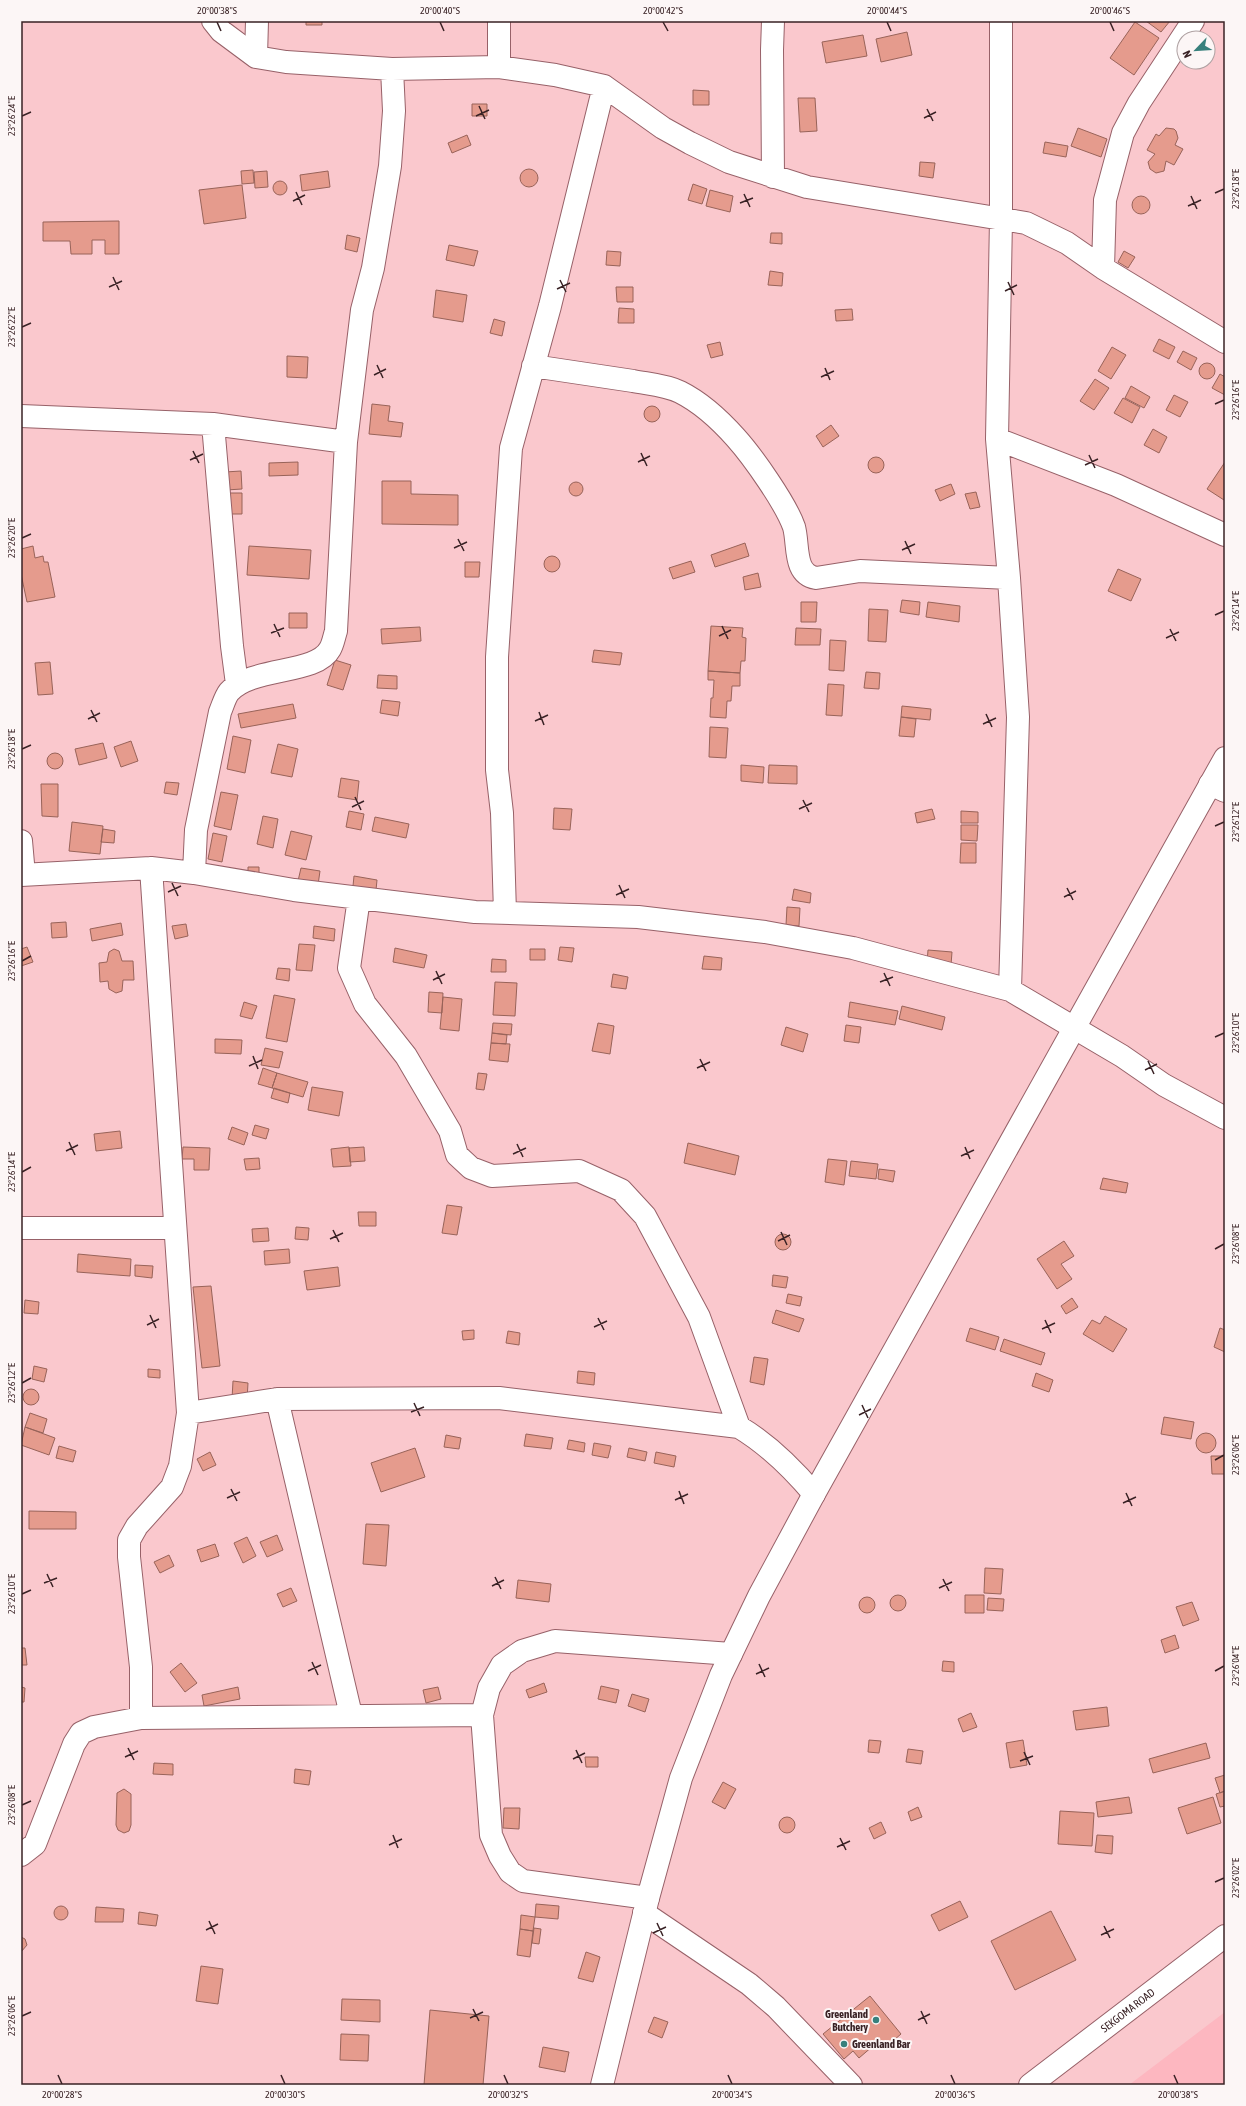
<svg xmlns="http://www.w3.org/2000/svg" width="1246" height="2106" font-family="'Asap Condensed',sans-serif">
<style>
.built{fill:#fdb7c0}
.building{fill:#e59b8d;stroke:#986359}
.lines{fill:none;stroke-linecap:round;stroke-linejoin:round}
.street-casing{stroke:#976168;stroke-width:24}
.secondary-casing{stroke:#976168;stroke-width:24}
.highway-casing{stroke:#976168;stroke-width:24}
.street{stroke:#fff;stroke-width:22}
.secondary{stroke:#fff;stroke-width:22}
.highway{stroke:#fff;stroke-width:22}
.ticks{fill:none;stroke:#392225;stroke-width:1.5}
.poi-dot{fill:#38807c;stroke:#fcf6f6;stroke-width:1.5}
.labels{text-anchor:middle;stroke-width:4;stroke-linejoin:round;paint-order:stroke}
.street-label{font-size:11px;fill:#392225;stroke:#fcf6f6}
.poi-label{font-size:11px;font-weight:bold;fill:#392225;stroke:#fcf6f6;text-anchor:end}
.neatline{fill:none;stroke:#392225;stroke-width:1.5}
.ticks-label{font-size:10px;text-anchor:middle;fill:#392225}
</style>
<rect width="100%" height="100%" fill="#fac8cd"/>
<path class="built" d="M1225 2012V2085H1129Z"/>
<path class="building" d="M306 21H322V25H306Z
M1146 21H1170L1161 32Z
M1135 22 1159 38 1134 75 1110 58Z
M907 32 912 55 881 62 876 39Z
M863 35 867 56 826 63 822 42Z
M693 90 709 91V105H693Z
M798 98H815L817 131 800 132Z
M472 104H487V116H472Z
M1078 128 1107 139 1101 157 1071 146Z
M1166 128 1174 129 1176 131 1178 138 1175 145 1183 149 1174 165 1166 161 1164 171 1156 173 1150 169 1148 162 1155 154 1147 150 1156 134 1159 136Z
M467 135 471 145 452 153 448 143Z
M1045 142 1068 146 1066 157 1043 153Z
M920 162 935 163 933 178 919 176Z
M520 178a9 9 0 1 1 18 0a9 9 0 1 1-18 0Z
M253 170 254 183 242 184 241 171Z
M267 171 268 187 255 188 254 172Z
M328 171 330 187 302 191 300 175Z
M273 188a7 7 0 1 1 14 0a7 7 0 1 1-14 0Z
M693 184 707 189 702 204 688 200Z
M242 185 246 218 204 224 199 190Z
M710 190 733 196 730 212 706 206Z
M1132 205a9 9 0 1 1 18 0a9 9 0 1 1-18 0Z
M119 221V254H105V240H92V254H71L70 241H43V222Z
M771 233H782V244L770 243Z
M347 235 360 238 357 252 345 249Z
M449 245 478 251 474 266 446 260Z
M607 251 621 252 620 266 606 265Z
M1124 251 1135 257 1128 268 1118 262Z
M770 271 783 273 782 286 768 285Z
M616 287H633V302H617Z
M436 290 467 295 463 322 433 317Z
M619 308 634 309V323H618Z
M852 309 853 320 836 321 835 310Z
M494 319 505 322 502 336 490 333Z
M1159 339 1175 347 1169 359 1153 351Z
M720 342 723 355 711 358 707 345Z
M1112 347 1126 355 1111 379 1098 371Z
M1183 351 1197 358 1191 370 1177 362Z
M287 356 308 357 307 378 287 377Z
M1199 371a8 8 0 1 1 16 0a8 8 0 1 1-16 0Z
M1220 374 1225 377V395L1212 388Z
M1095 379 1109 388 1094 410 1080 401Z
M1131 386 1150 397 1144 408 1125 398Z
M1174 395 1188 402 1180 417 1166 410Z
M1123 398 1140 407 1132 423 1114 413Z
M372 404 390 406 388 421 403 423 401 437 369 434Z
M644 414a8 8 0 1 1 16 0a8 8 0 1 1-16 0Z
M831 425 839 436 823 447 816 436Z
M1153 429 1167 437 1159 453 1144 445Z
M868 465a8 8 0 1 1 16 0a8 8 0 1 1-16 0Z
M298 462V475L269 476V463Z
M1225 462V498L1224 500 1207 489Z
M241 471 242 489 226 490 225 472Z
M382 481H411V494L458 495V525L382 524Z
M569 489a7 7 0 1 1 14 0a7 7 0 1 1-14 0Z
M951 484 955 494 940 501 935 490Z
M976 492 980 507 970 509 965 494Z
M227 493H242V514H226Z
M745 543 749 556 715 567 711 555Z
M33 546 35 558 43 556 44 562H48L55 597 27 602 21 574V549Z
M249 546 311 550 309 579 247 575Z
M544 564a8 8 0 1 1 16 0a8 8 0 1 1-16 0Z
M691 561 695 572 673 579 669 568Z
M465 562H480L479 577H465Z
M1118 569 1141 579 1131 601 1108 591Z
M758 573 761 587 745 590 743 577Z
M902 600 920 602 919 615 900 612Z
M801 602H817L816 622H801Z
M928 602 960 606 959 622 926 617Z
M869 609 888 610 886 642 868 641Z
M289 613H307V628H289Z
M711 626 743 628 742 637 746 638 745 661H741L740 673 708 671Z
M420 627 421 641 382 644 381 629Z
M796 628 821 629 820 645H795Z
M830 640 846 641 844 671 829 670Z
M594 650 622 653 620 665 592 662Z
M335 660 351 665 343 690 327 685Z
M50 662 53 694 38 695 35 663Z
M708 671 740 673V686H732L731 701H727L726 718 710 717 711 698H713L714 680H708Z
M866 672 880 673 879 689 864 688Z
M378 675 397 676V689L377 688Z
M828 684 844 685 842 716 826 715Z
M382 700 400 702 398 716 380 713Z
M293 704 296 718 241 728 238 714Z
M902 706 931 709 930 720 901 717Z
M901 717 916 719 914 737 899 736Z
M710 727 728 728 726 758 709 757Z
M233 736 251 740 245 773 227 769Z
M131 741 138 761 121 767 114 747Z
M103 743 107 758 79 765 75 749Z
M278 744 298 749 292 777 271 773Z
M47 761a8 8 0 1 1 16 0a8 8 0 1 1-16 0Z
M741 765 764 767 763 783 741 781Z
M769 765 797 766V784L768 783Z
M341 778 359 781 357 800 338 797Z
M166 782 179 783 177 795 164 793Z
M41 784H58V817L42 816Z
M221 792 238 795 231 830 214 826Z
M554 808 572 809 570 830 553 829Z
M932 809 935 819 917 823 915 813Z
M349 811 364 814 361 830 346 827Z
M961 811 978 812V823H961Z
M263 816 278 819 273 848 257 844Z
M375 817 409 824 406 838 372 831Z
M72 822 103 826 100 854 69 851Z
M961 825H978L977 841 961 840Z
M103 829 115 831 114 843 101 842Z
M291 831 312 836 306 860 285 855Z
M213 833 227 836 222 862 208 859Z
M961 843H976V863H960Z
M248 867H259V877H248Z
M301 868 320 871 318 885 298 881Z
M354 876 377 880 376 890 353 886Z
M794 889 811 893 810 903 792 900Z
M787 907 800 908 799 926 786 925Z
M66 922 67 937 52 938 51 923Z
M121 923 123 935 92 941 90 929Z
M186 924 188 936 175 939 172 926Z
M314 926 335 929 334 941 313 938Z
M299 944 315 945 312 971 296 970Z
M27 947 33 962 21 966V949Z
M560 947 574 948 572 962 558 960Z
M395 948 427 955 424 968 393 962Z
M114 949 119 951 122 961H133L134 980H123L122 991 116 993 109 989 108 981 100 982 99 963 107 962 109 952Z
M530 949H545V960H530Z
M928 950 952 952 951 965 927 963Z
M704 956 722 958 721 970 702 969Z
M492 959 506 960V972H491Z
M278 968 290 969 289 981 276 979Z
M613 974 628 977 626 989 611 987Z
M495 982 517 983 515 1016 493 1015Z
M429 992 443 993 442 1013 428 1012Z
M274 995 295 999 287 1042 266 1038Z
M443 997 462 999 459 1031 440 1029Z
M244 1002 257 1006 252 1019 240 1016Z
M850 1002 898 1011 895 1025 848 1017Z
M902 1006 945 1017 942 1030 899 1019Z
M493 1023 512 1024 511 1035 492 1033Z
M598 1023 614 1026 610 1054 592 1051Z
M846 1025 861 1027 859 1043 844 1041Z
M786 1027 808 1034 803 1052 781 1045Z
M492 1033 507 1035 506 1044 491 1043Z
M215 1039 242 1040 241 1054 215 1053Z
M491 1043 510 1044 508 1062 489 1060Z
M265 1048 283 1052 279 1068 261 1065Z
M263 1068 277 1073 272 1088 258 1084Z
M277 1073 308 1082 303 1097 272 1088Z
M478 1073 487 1074 484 1090 476 1089Z
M312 1087 343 1092 339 1116 308 1110Z
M274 1088 290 1093 288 1103 271 1098Z
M255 1125 269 1129 266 1139 252 1135Z
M232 1127 248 1133 244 1145 228 1139Z
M120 1131 122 1148 96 1151 94 1134Z
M688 1143 739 1156 735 1175 684 1163Z
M183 1147 210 1148 209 1170H194V1159H182Z
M349 1147 351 1166 333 1167 331 1149Z
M364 1147 365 1161 350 1162 349 1148Z
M259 1158 260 1169 246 1170 244 1159Z
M828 1159 847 1161 844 1185 825 1182Z
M851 1161 878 1164 876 1179 849 1176Z
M879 1169 895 1171 893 1182 878 1179Z
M1103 1178 1128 1183 1126 1193 1100 1189Z
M447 1205 462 1207 457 1235 442 1233Z
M358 1212H376V1226H359Z
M296 1227 309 1228 308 1240 295 1239Z
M268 1228 269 1241 253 1242 252 1229Z
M775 1242a8 8 0 1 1 16 0a8 8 0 1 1-16 0Z
M1064 1241 1074 1256 1061 1264 1072 1279 1057 1289 1037 1259Z
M289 1249 290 1263 265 1265 264 1251Z
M78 1254 131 1259 130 1276 77 1272Z
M135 1265 153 1266 152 1278 135 1276Z
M338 1267 340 1286 307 1290 304 1271Z
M773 1275 788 1277 786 1288 772 1286Z
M211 1286 220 1366 202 1368 193 1287Z
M788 1294 802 1297 800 1306 786 1303Z
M1072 1298 1078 1307 1066 1314 1061 1306Z
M25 1300 39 1302 38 1314 24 1313Z
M776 1310 804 1319 799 1332 772 1323Z
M1105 1316 1127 1329 1113 1352 1083 1334 1092 1320 1100 1324Z
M970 1328 999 1337 995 1350 966 1341Z
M1220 1328 1225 1330V1352L1214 1347Z
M474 1330V1339L463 1340 462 1331Z
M508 1331 520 1333 519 1345 506 1343Z
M1004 1339 1045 1353 1041 1365 1000 1351Z
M754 1357 768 1359 764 1385 750 1382Z
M34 1366 47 1369 44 1382 32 1379Z
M148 1369 160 1370V1378L148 1377Z
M578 1371 595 1373 594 1385 577 1383Z
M1036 1373 1053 1380 1049 1392 1032 1386Z
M233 1381 248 1383 247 1400 232 1399Z
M23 1397a8 8 0 1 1 16 0a8 8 0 1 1-16 0Z
M30 1413 47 1419 43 1433 25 1427Z
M1164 1417 1194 1422 1191 1439 1161 1434Z
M25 1427 55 1438 49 1455 21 1445Z
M1196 1443a10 10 0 1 1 20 0a10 10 0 1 1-20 0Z
M526 1434 553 1438 551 1449 524 1446Z
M446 1435 461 1438 459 1449 444 1447Z
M569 1440 585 1443 584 1452 567 1449Z
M594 1443 611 1446 608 1458 592 1455Z
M59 1446 76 1451 73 1462 56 1458Z
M415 1448 425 1477 381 1492 371 1463Z
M629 1448 647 1452 645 1461 627 1457Z
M210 1452 216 1465 203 1471 197 1459Z
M656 1452 676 1456 674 1467 654 1463Z
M1211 1456H1225V1474H1212Z
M29 1511 76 1512V1529H29Z
M366 1524 389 1525 386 1566 363 1564Z
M277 1535 283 1550 267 1557 260 1542Z
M247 1537 256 1556 243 1563 234 1543Z
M215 1544 219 1556 201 1562 197 1550Z
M169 1555 174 1566 160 1573 154 1562Z
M985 1568 1003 1569 1001 1594 984 1593Z
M518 1580 551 1584 549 1602 516 1598Z
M291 1588 297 1601 283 1607 277 1594Z
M965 1595H984V1613H965Z
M890 1603a8 8 0 1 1 16 0a8 8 0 1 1-16 0Z
M859 1605a8 8 0 1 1 16 0a8 8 0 1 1-16 0Z
M988 1598 1004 1599 1003 1611 987 1610Z
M1192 1602 1199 1620 1183 1626 1176 1607Z
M1175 1635 1179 1648 1165 1653 1161 1640Z
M21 1648H25L27 1665H21Z
M943 1661 954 1662V1672L942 1671Z
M181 1663 197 1683 185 1692 170 1672Z
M544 1683 547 1692 529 1698 526 1690Z
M601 1686 619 1690 616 1703 598 1699Z
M21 1687 25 1688 24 1702H21Z
M238 1687 240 1699 204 1706 202 1695Z
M438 1687 441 1699 426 1703 423 1690Z
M632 1694 649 1699 645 1712 628 1706Z
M1107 1707 1109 1726 1076 1730 1073 1711Z
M971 1713 977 1727 963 1732 958 1719Z
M869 1740 881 1741 879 1753 868 1752Z
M1023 1740 1027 1765 1010 1768 1006 1743Z
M1206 1743 1210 1758 1153 1773 1149 1759Z
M908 1749 923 1751 921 1764 906 1762Z
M585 1757H598V1767H586Z
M154 1763 173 1764V1775L153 1774Z
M295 1769 311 1771 309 1785 294 1783Z
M1225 1775V1791L1220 1793 1215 1778Z
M723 1782 736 1789 725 1809 712 1802Z
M124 1789 131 1794V1825L129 1831 124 1833 118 1830 116 1825 117 1793Z
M1225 1791V1806L1220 1807 1216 1794Z
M1129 1797 1132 1813 1098 1817 1096 1802Z
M1213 1797 1221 1823 1187 1834 1178 1808Z
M918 1807 922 1817 911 1821 908 1812Z
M504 1808H520L519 1829 503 1828Z
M1060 1811 1094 1813 1092 1846 1058 1844Z
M779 1825a8 8 0 1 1 16 0a8 8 0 1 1-16 0Z
M881 1822 886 1833 874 1839 869 1828Z
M1097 1835 1113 1836 1112 1854 1095 1852Z
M960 1901 968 1917 939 1931 931 1915Z
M536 1904 559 1906 558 1919 535 1917Z
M54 1913a7 7 0 1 1 14 0a7 7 0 1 1-14 0Z
M96 1907 124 1909 123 1922H95Z
M1051 1911 1076 1960 1015 1990 991 1941Z
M139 1912 158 1915 156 1926 138 1924Z
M521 1915 535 1917 533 1931 520 1929Z
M534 1928 541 1929 539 1944 532 1943Z
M520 1929 533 1931 530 1957 517 1955Z
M21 1937 25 1939 27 1945 21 1952Z
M586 1952 600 1957 593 1982 578 1978Z
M201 1966 223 1969 218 2004 196 2001Z
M870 1996 901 2034 886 2047 880 2040 859 2058 853 2051 844 2059 823 2034Z
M342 1999 380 2000V2022L341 2020Z
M430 2010 489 2016 483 2085H424Z
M654 2017 668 2022 662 2038 648 2032Z
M341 2034 369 2035 368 2061 340 2060Z
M543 2047 569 2052 565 2072 539 2067Z"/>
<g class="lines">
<g class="street-casing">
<path id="street" d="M213 21 221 31 256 57 286 62 392 69 499 67 555 75 604 86 663 128 690 143 729 162 807 187 1026 223 1067 243 1103 268 1225 342
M1001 21V219L997 439 1009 578 1018 717 1010 990
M256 57 257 21
M499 67V21
M773 177 772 50 773 21
M1103 268 1105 200 1123 133 1139 103 1193 21
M533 366C566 371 600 376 633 381 648 384 666 385 680 392 702 403 720 420 736 438 753 457 786 504 794 527 799 545 793 574 816 578L860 571 1009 578
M21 416 213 424 346 442
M213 424 232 646 237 684
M997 439 1116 485 1225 535
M1210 784 1225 791
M21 841 24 875
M194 873 196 830 220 712C223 705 225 697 229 692 252 666 316 675 330 649 333 644 334 637 336 631L346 442 362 310 373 268 390 166 394 111 392 69
M21 875 151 868 194 873 294 890 475 912 638 917 765 932 853 948 1010 990 1122 1056 1164 1085 1225 1118
M359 898 349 968 365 1004 406 1056 450 1131 457 1155 471 1168 492 1176 579 1171 621 1190 645 1216 699 1317 739 1427
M505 913 502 813 497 770V657L511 448 550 306 604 86
M21 1228H175
M277 1399 351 1715
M188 1413 277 1399 499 1398 739 1427C769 1445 792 1468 814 1494
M482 1715 489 1688 502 1665 522 1651 555 1641 731 1654
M141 1718V1667L129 1557V1540L137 1526 172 1487 180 1466 188 1413 151 868
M21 1855 35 1844 74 1744 81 1733 94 1727 141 1718 482 1715 491 1835 500 1856 510 1872 523 1881 648 1898
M644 1913 749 1984 776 2007 851 2085"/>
</g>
<g class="secondary-casing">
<path id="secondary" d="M602 2085 648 1898 681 1778 721 1675 759 1596 814 1494 1225 758"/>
</g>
<g class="highway-casing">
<g id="highway">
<path id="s1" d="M1030 2085 1225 1936"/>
</g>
</g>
<use href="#street" class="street"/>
<use href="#secondary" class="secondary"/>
<use href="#highway" class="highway"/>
</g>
<path class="ticks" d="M217 22 221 31M440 22 444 31M663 22 668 31M887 22 891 31M1110 22 1114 31M479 106 485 119M927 109 933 121M22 116 31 112M476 116 489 110M924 118 936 112M296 192 302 205M1215 193 1224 189M744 194 750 207M1191 196 1197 209M293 201 305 195M740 203 753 198M1188 206 1201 200M113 277 119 290M560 280 566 292M1008 282 1014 295M109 287 122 281M557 289 570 283M1005 291 1017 285M22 327 31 323M377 365 383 378M825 368 830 380M374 375 386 369M821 377 834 371M1215 404 1224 400M193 451 199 463M641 453 647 466M1089 455 1095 468M190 460 203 454M638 462 650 456M1085 465 1098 459M22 538 31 534M458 539 464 551M905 541 911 554M454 548 467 542M902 550 915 544M1215 615 1224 611M274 624 280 637M722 626 728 639M1170 629 1176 641M271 633 284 628M719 636 731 630M1166 638 1179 632M91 710 97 722M539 712 544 725M986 714 992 727M88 719 100 713M535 721 548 715M983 724 996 718M22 749 31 745M355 797 361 810M803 800 809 812M352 807 364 801M799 809 812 803M1215 826 1224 822M172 883 178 896M619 885 625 898M1067 888 1073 900M168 892 181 886M616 895 629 889M1064 897 1076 891M22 961 31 956M436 971 442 984M884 973 890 986M433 980 445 974M880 982 893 977M1215 1037 1224 1033M253 1056 258 1069M700 1059 706 1071M1148 1061 1154 1074M249 1066 262 1060M697 1068 710 1062M1145 1070 1157 1064M69 1142 75 1155M517 1144 523 1157M965 1147 970 1159M66 1151 78 1145M513 1154 526 1148M961 1156 974 1150M22 1172 31 1167M333 1230 339 1242M781 1232 787 1245M330 1239 343 1233M778 1241 790 1235M1215 1249 1224 1244M150 1315 156 1328M598 1318 604 1330M1045 1320 1051 1333M147 1325 159 1319M594 1327 607 1321M1042 1329 1055 1323M22 1383 31 1378M414 1403 420 1416M862 1405 868 1418M411 1412 424 1407M859 1415 871 1409M1215 1460 1224 1455M231 1489 237 1501M679 1491 684 1504M1126 1493 1132 1506M227 1498 240 1492M675 1500 688 1494M1123 1503 1136 1497M47 1574 53 1587M495 1577 501 1589M943 1579 949 1591M44 1583 57 1578M492 1586 504 1580M939 1588 952 1582M22 1594 31 1590M312 1662 318 1675M759 1664 765 1677M308 1671 321 1665M1215 1671 1224 1666M756 1674 769 1668M128 1748 134 1760M576 1750 582 1763M1024 1752 1030 1765M125 1757 138 1751M573 1759 585 1753M1020 1761 1033 1756M22 1805 31 1801M393 1835 398 1848M840 1838 846 1850M389 1845 402 1839M837 1847 850 1841M1215 1882 1224 1878M209 1921 215 1934M657 1923 663 1936M1104 1926 1110 1938M206 1930 218 1924M653 1933 666 1927M1101 1935 1114 1929M473 2009 479 2021M921 2011 927 2024M22 2016 31 2012M470 2018 483 2012M918 2020 930 2014M58 2075 62 2084M281 2075 285 2084M504 2075 508 2084M728 2075 732 2084M951 2075 955 2084M1174 2075 1178 2084"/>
<g class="poi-dot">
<circle cx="876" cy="2020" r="4"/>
<circle cx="844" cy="2044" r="4"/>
</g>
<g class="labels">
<g class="street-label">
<text dy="4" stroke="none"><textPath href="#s1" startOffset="123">SEKGOMA ROAD</textPath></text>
</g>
<g class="poi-label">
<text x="868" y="2018">Greenland<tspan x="868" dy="13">Butchery</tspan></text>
<text x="852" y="2048" text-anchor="start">Greenland Bar</text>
</g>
</g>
<rect width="1246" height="2106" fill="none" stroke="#fcf6f6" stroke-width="44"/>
<g transform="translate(1196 50) rotate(245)"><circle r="19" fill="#fcf6f6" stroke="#aea1a2"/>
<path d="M0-3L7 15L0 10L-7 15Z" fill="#38807c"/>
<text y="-6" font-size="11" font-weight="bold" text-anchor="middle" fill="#392225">N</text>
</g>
<rect x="22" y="22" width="1202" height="2062" class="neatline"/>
<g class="ticks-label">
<text x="217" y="14">20°00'38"S</text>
<text x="440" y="14">20°00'40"S</text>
<text x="663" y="14">20°00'42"S</text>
<text x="887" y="14">20°00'44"S</text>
<text x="1110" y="14">20°00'46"S</text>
<text transform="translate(11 116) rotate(-90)" y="4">23°26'24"E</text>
<text transform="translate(1235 189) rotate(-90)" y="4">23°26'18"E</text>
<text transform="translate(11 327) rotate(-90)" y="4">23°26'22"E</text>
<text transform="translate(1235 400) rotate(-90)" y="4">23°26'16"E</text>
<text transform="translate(11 538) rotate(-90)" y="4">23°26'20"E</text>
<text transform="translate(1235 611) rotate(-90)" y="4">23°26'14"E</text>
<text transform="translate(11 749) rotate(-90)" y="4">23°26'18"E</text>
<text transform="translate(1235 822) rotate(-90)" y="4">23°26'12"E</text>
<text transform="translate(11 961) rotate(-90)" y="4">23°26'16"E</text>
<text transform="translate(1235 1033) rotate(-90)" y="4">23°26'10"E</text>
<text transform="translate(11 1172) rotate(-90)" y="4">23°26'14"E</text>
<text transform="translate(1235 1244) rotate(-90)" y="4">23°26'08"E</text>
<text transform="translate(11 1383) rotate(-90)" y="4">23°26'12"E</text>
<text transform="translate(1235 1455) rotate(-90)" y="4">23°26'06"E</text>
<text transform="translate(11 1594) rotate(-90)" y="4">23°26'10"E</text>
<text transform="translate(1235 1666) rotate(-90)" y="4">23°26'04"E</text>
<text transform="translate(11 1805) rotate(-90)" y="4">23°26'08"E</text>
<text transform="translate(1235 1878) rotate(-90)" y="4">23°26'02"E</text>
<text transform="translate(11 2016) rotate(-90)" y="4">23°26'06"E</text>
<text x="62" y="2098">20°00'28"S</text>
<text x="285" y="2098">20°00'30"S</text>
<text x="508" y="2098">20°00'32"S</text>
<text x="732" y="2098">20°00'34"S</text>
<text x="955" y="2098">20°00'36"S</text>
<text x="1178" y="2098">20°00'38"S</text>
</g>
</svg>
